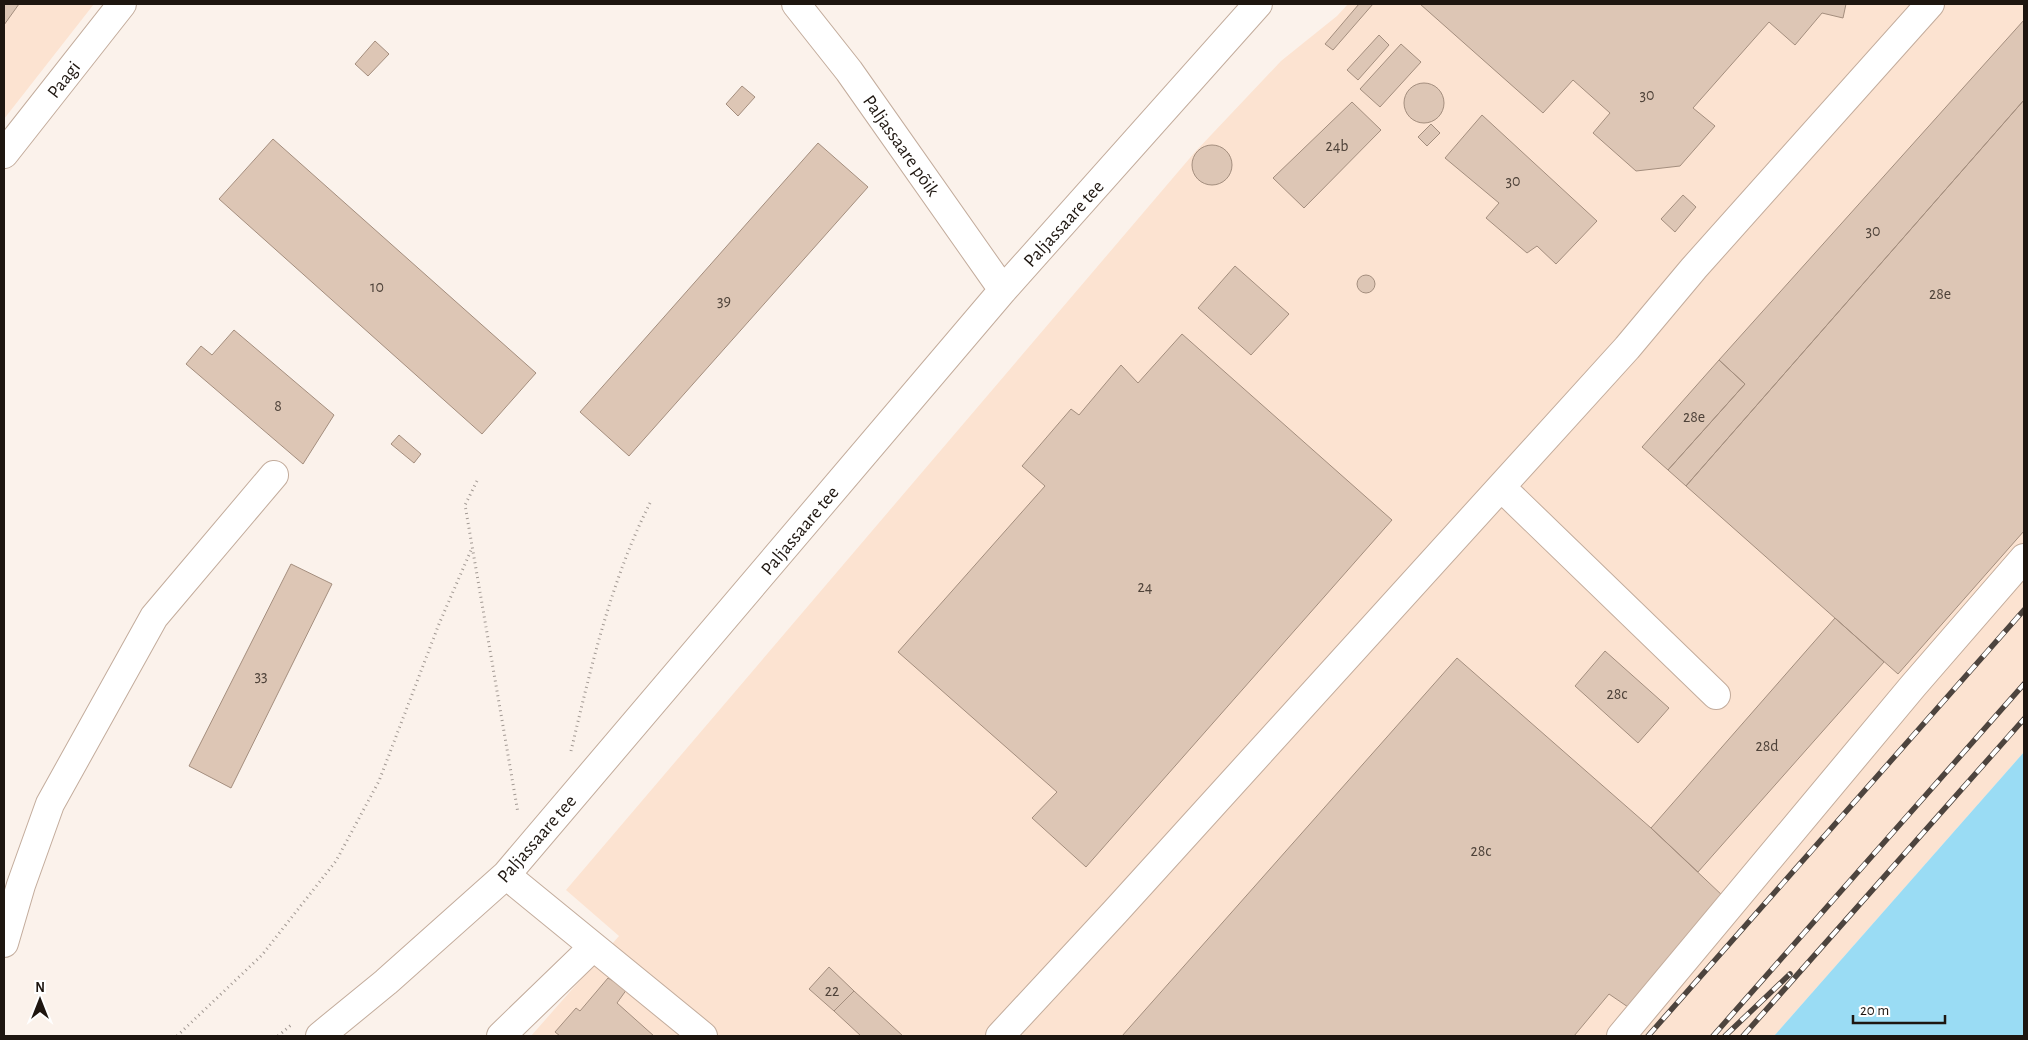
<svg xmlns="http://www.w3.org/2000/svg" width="2028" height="1040" font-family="'Alegreya Sans',sans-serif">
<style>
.built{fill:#fce3d1}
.water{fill:#9adcf4}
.building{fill:#ddc6b5;stroke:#a48e7e}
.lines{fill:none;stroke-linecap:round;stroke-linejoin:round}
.minor-casing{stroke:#c3ac9c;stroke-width:30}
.path{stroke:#a29993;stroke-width:3;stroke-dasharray:1 4;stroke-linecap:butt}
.minor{stroke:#fff;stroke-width:28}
.rail-casing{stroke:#4d443e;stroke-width:5.5}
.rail{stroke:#fff;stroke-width:4;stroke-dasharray:11;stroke-linecap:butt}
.labels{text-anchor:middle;stroke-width:4;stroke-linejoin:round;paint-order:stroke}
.number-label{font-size:16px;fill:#4e4239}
.street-label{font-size:19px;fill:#1e1610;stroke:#fff}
</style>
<rect width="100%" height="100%" fill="#fbf2eb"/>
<path class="built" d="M4 4H94L4 119Z
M1348 4H2024V752L1774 1036H531L619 936 566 890 1195 152 1281 61 1337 16Z"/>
<path class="water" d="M2024 752V1036H1774Z"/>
<path class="building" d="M4 4H19L4 25Z
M1359 4H1373L1333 50 1325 44Z
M1420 4H1846L1843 18 1822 13 1795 45 1769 22 1693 108 1715 126 1680 166 1636 171 1593 133 1610 113 1573 80 1543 113Z
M2024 20V100L1686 486 1668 470 1745 384 1719 360Z
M1379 35 1389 45 1358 80 1347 70Z
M375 41 389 54 368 76 355 64Z
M1401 44 1421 62 1380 107 1360 89Z
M1404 103a20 20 0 1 1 40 0a20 20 0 1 1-40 0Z
M742 86 755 97 738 116 726 104Z
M2024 100V531L1898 674 1686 486Z
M1352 102 1381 130 1304 208 1273 178Z
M1482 115 1597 221 1556 264 1537 246 1527 253 1486 218 1499 203 1445 158Z
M1431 124 1440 133 1427 146 1418 137Z
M273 139 536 373 482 434 219 199Z
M818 143 868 187 629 456 580 412Z
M1192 165a20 20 0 1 1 40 0a20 20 0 1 1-40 0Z
M1683 195 1696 207 1675 232 1661 219Z
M1235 266 1289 314 1251 355 1198 308Z
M1357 284a9 9 0 1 1 18 0a9 9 0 1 1-18 0Z
M234 330 334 415 303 464 186 364 201 346 212 355Z
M1182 334 1392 520 1086 867 1032 818 1057 792 898 652 1045 486 1022 466 1071 409 1079 415 1121 365 1138 383Z
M1719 360 1745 384 1668 470 1642 447Z
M399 435 421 454 414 463 391 444Z
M291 564 332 584 231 788 189 766Z
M1835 618 1884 662 1698 872 1651 828Z
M1605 651 1669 708 1638 743 1575 686Z
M1457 658 1651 828 1724 897 1628 1007 1609 994 1574 1036H1122Z
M829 967 854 991 834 1011 809 989Z
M608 978 627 989 617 1003 654 1036H560L555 1032 576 1008 580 1011Z
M854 991 903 1036H861L834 1011Z"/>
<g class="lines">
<g class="minor-casing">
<path id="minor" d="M796 4 849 71 1003 290
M4 154 122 4
M1501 487 1716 695
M506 875 703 1036
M4 943 21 885 50 804 154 617 274 475
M320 1036 386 982 506 875 1003 290 1258 4
M501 1036 593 947
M1000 1036 1115 912 1627 348 1694 268 1930 4
M1621 1036 1913 686 2024 558"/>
</g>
<path class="path" d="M477 481 465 505 518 813
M571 751C591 667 611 580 650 503
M177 1036 262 955 336 861 379 781 439 624 472 548
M278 1036 291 1025"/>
<use href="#minor" class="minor"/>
<g class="rail-casing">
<path id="rail" d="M1648 1036 2024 610
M1713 1036 2024 684
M1725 1036 1790 974
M1743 1036 2024 719"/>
</g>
<use href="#rail" class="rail"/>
</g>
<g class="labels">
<g class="number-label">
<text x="1647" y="100">30</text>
<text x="1337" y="151">24b</text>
<text x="1513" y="186">30</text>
<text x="1873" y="236">30</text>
<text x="377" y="292">10</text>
<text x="1940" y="299">28e</text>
<text x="724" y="306">39</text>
<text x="278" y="411">8</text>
<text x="1694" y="422">28e</text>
<text x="1145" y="592">24</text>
<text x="261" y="681">33</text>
<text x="1617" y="699">28c</text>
<text x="1767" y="751">28d</text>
<text x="1481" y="856">28c</text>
<text x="832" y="996">22</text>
</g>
<g class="street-label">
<text transform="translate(63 79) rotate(-52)" y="7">Paagi</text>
<text transform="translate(902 145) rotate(55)" y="7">Paljassaare põik</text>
<text transform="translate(1063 223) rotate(-48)" y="7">Paljassaare tee</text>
<text transform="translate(799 530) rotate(-50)" y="7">Paljassaare tee</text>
<text transform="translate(536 838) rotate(-49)" y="7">Paljassaare tee</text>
</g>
</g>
<rect width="2028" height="1040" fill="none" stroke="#1e1610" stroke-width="10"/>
<g transform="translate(40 1000)" stroke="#ffffff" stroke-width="4" paint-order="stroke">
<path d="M0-4L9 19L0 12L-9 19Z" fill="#1e1610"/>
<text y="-8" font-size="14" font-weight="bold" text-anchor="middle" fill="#1e1610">N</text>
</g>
<path d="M1853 1015v8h92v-8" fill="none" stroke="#1e1610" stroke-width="2.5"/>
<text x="1860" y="1015" font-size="15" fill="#1e1610" stroke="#ffffff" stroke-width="4" paint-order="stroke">20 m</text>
</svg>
